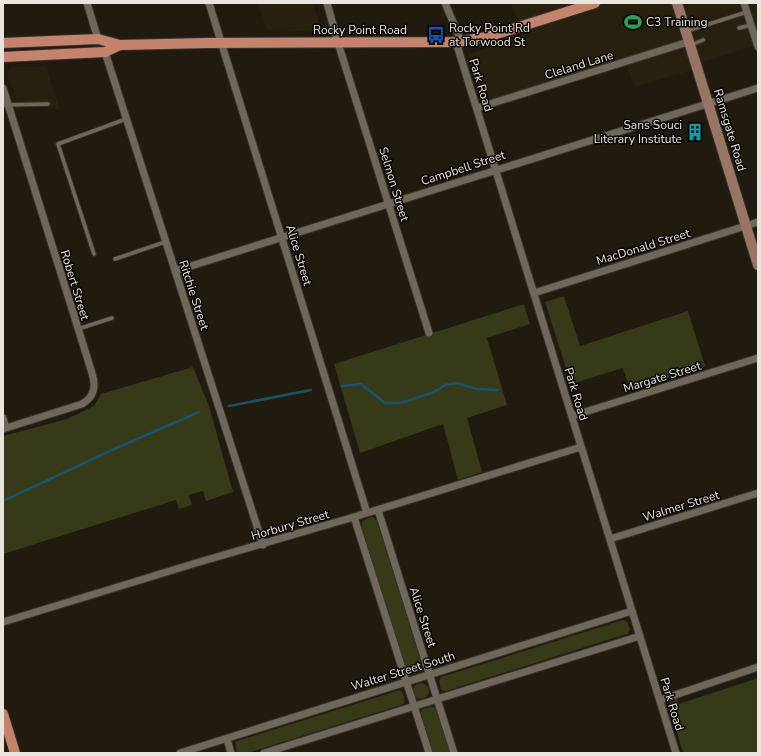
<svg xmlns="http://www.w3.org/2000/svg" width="761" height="756" font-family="'Nunito Sans',sans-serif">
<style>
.built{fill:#28200f}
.green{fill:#363a18}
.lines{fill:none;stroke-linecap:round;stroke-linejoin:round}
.stream{stroke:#18536a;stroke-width:2.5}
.service-casing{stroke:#37322d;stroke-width:5.5}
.minor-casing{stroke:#37322d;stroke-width:9}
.secondary-casing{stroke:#37322d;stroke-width:12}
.primary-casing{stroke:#37322d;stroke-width:12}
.service{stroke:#6e675a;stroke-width:3.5}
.minor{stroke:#6e675a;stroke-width:7}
.secondary{stroke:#997563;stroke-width:10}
.primary{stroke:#c3836d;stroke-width:10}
.labels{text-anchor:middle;stroke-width:3;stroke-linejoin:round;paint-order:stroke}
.poi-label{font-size:12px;fill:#e9e5dd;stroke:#080603;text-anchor:start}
.street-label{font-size:12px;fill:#e9e5dd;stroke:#080603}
</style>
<rect width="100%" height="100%" fill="#201a0f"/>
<path class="built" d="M258 3H313L322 32 267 30Z
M511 3H758V45L706 61 686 72 634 87 625 57 486 103 469 54 522 36Z
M12 67H46L60 109H52L50 103 17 102 7 74 9 69Z"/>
<path class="green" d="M564 296 580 346 688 311 705 366 630 390 623 368 571 384 545 302Z
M524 304 530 324 487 338 507 405 467 418 482 472 458 480 443 424 360 453 334 364Z
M193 367 209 406 233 492 206 501 203 491 189 495 192 505 179 509 176 500 3 554V436L67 419 94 406 101 394Z
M370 517H373L377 521 422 664C423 672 415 675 408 673L407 671 361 527 362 521Z
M623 620 627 621 630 629 628 634 623 635 446 691 441 690 439 681 441 677Z
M758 678V753H683L669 706 671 701 677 698 679 704Z
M413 691a8 8 0 1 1 16 0a8 8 0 1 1-16 0Z
M400 690C404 693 406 700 403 704L401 705 248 753 237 752 235 742 237 741Z
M431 707 435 708 437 711 450 753H432L420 713 423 709Z"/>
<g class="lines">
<path class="stream" d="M342 386 361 384 385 403H401L434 392 445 385 456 383 477 389 498 390
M229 406 311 390
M3 501 112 450 199 412"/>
<g class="service-casing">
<path id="service" d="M739 28 751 25
M687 31 747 12
M691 45 703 40
M3 105 48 104
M94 254 58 144 126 119
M115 259 165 242
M78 329 112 318"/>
</g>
<g class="minor-casing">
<path id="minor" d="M87 3 98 39
M209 3 367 513
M327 3 338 43 429 333
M445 3 461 41
M744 3 758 47
M456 42 676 753
M105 52 263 545
M3 88 92 373C96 386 95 396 82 404L3 429
M477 108 688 42
M175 271 758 88
M534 293 758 222
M572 416 758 358
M3 418 6 428
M378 510 454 753
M354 517 429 753
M610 539 758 493
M3 622 196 563 354 517 581 447
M660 700 758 667
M227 739 231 753
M180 753 632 611
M264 753 640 636"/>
</g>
<g class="secondary-casing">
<path id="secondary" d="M677 3 758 265"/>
</g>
<g class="primary-casing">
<path id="primary" d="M3 43 98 39 120 45 208 43 456 42 487 37 595 3
M3 57 105 52 120 45
M3 714 15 753"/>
</g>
<use href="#service" class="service"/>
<use href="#minor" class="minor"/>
<use href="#secondary" class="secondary"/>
<use href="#primary" class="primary"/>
</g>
<defs>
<g id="stadium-bare" transform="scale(1.38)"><path d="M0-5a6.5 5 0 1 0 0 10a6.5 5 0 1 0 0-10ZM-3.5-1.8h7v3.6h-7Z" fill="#2e9e5b" stroke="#080603" stroke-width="2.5" paint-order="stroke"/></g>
<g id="bus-bare" transform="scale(1.38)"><path d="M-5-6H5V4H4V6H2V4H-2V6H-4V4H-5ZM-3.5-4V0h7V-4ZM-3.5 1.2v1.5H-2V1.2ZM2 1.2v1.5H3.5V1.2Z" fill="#1a4fb4" stroke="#080603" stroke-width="2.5" paint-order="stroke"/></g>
<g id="building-bare" transform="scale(1.38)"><path d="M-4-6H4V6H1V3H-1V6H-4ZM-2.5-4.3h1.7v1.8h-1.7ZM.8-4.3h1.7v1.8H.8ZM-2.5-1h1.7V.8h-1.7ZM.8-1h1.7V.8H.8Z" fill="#0f9aa8" stroke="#080603" stroke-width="2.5" paint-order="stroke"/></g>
</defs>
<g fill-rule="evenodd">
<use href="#stadium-bare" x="633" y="22"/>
<use href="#bus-bare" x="436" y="35"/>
<use href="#building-bare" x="695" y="132"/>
</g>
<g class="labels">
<g class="poi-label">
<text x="646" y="26">C3 Training</text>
<text x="449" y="32">Rocky Point Rd<tspan x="449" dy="14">at Torwood St</tspan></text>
<text x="682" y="129" text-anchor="end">Sans Souci<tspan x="682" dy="14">Literary Institute</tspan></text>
</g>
<g class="street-label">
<text x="360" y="34">Rocky Point Road</text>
<text transform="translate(579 65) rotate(-17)" y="4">Cleland Lane</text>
<text transform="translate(481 85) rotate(73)" y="4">Park Road</text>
<text transform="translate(730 130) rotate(73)" y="4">Ramsgate Road</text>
<text transform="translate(463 168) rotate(-18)" y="4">Campbell Street</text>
<text transform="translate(394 184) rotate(73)" y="4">Selmon Street</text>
<text transform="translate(643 247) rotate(-17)" y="4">MacDonald Street</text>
<text transform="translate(299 255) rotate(73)" y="4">Alice Street</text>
<text transform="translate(75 285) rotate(73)" y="4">Robert Street</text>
<text transform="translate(194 295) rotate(72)" y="4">Ritchie Street</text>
<text transform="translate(662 377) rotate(-17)" y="4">Margate Street</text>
<text transform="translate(576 394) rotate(73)" y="4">Park Road</text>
<text transform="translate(681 506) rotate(-17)" y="4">Walmer Street</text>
<text transform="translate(290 525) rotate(-16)" y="4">Horbury Street</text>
<text transform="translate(423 617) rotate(72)" y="4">Alice Street</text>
<text transform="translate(403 671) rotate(-17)" y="4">Walter Street South</text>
<text transform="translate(672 704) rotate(73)" y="4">Park Road</text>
</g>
</g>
<rect width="761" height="756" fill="none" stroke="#e9e5dd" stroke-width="8"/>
</svg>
